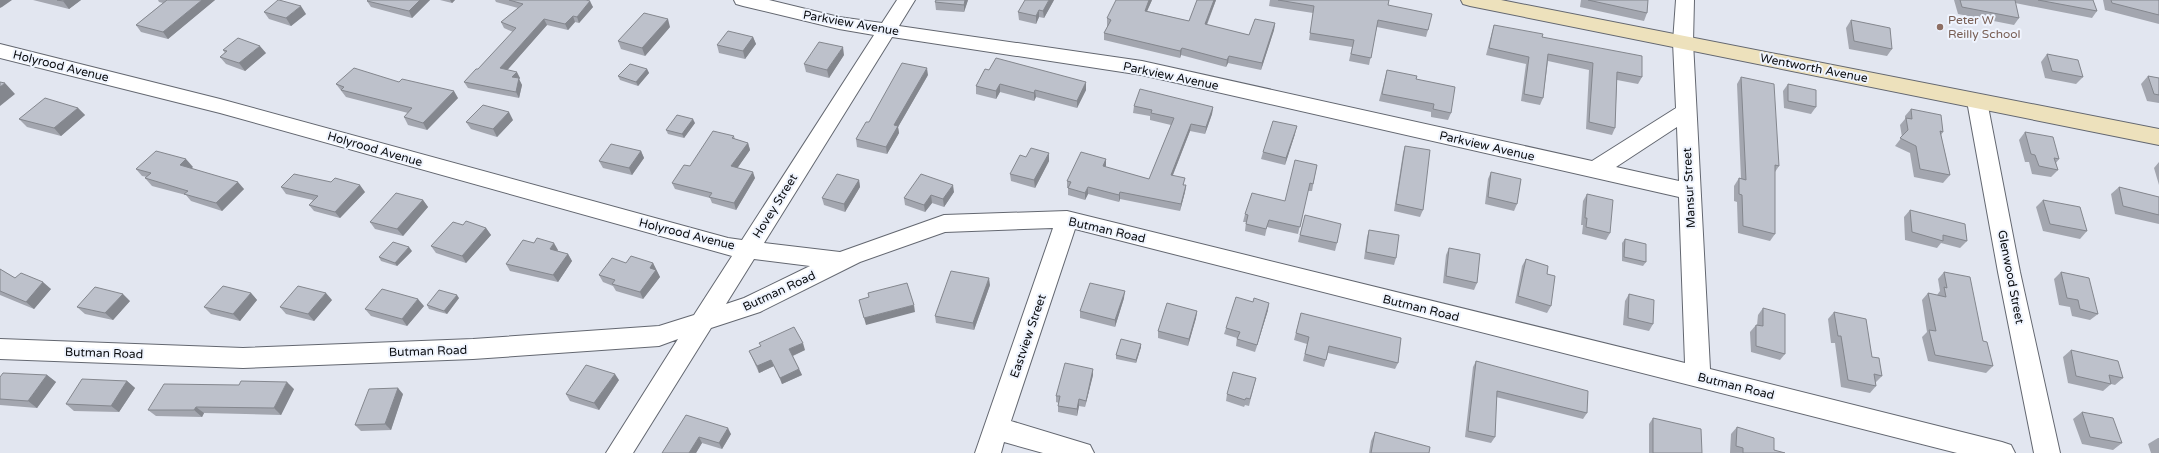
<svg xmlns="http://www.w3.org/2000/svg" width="2159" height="453" font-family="'Varela Round',sans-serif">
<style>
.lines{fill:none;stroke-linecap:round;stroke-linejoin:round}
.street-casing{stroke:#636770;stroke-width:2}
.secondary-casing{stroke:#636770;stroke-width:2}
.street{fill:#fff;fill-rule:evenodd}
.secondary{fill:#ede1bc;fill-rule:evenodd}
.wall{fill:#a3a6af}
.shaded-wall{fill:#84878e}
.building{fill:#bdc1cb;stroke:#84878e}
.education-dot{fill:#8d6e63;stroke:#eff4fe;stroke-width:1.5}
.labels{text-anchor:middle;stroke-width:4;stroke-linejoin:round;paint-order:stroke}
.education-label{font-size:12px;fill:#785e54;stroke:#eff4fe;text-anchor:start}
.street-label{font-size:12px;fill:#0b0d10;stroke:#eff4fe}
</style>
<rect width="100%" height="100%" fill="#e2e6f0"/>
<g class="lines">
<g class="street-casing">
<path id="street" d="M734 0H769L839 17 882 23 897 0H915L899 26 1142 61 1592 161 1676 108 1673 42 1676 0H1694L1693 42 1710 369 2002 442 2011 445 2015 453H1957L1075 229 1011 421 1090 445 1094 453H1043L1004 442 1001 453H975L1053 228 945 232 860 262 760 312 711 328 633 453H606L678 339 659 346 473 359 243 368 0 359V339L243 348 473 339 659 326 694 315 732 256 220 113 0 58V44L220 99 728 238 742 240 874 35 839 29 743 6 736 4ZM892 37 1142 75 1679 197 1685 363 1067 211 944 215 840 252 764 243ZM1677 127 1679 181 1616 167ZM754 259 810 266 744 298 726 304Z
M1977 94 1984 96 1987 101 2020 272 2060 453H2034L1998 272 1967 101 1970 96Z"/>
</g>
<g class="secondary-casing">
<path id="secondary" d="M1461 0H1501L2159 129V145L1470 6 1463 4Z"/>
</g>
<use href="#street" class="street"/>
<use href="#secondary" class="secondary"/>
</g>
<path class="wall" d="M33 0H81L69 9Z
M158 0H215L168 39 141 32 136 25 163 3 159 2Z
M430 0 412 18 371 7 367 1Z
M440 0H455L452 3Z
M495 0H586L593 7 579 23 575 22 568 30 547 25 507 70 520 78 519 79 522 85 519 98 468 88 464 82 478 69 513 32 504 28 501 22 518 8 496 2Z
M936 0H968L964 12 936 10 935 2Z
M1054 0 1044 18 1039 17 1036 24 1019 20 1018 12Z
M1152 0 1147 11 1189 21 1197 0H1216L1207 25 1249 35 1275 23 1274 30 1261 70 1228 63 1226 67 1181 55 1180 58 1104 40V33L1108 26H1107V18Z
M1270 0H1389L1388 5 1428 30 1426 37 1377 27 1369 65 1349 61 1352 47 1309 40 1313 13 1269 6Z
M1581 0H1648L1647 13 1644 21 1580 7Z
M1954 0H2093L2097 11 2092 18 2015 3 2019 18 2014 25 1958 14Z
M2103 0H2159V24L2105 10Z
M264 12 306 14 291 26 269 19Z
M1851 20 1892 49 1887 56 1849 49 1846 28Z
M1494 25 1542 37 1642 77 1638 84 1617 80 1615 128 1612 135 1586 129 1589 70 1548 61 1543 98 1540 105 1521 101 1526 64 1486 55 1492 32Z
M670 27 645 56 621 49 618 41Z
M753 37 756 44 745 59 719 53 717 45Z
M223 50 266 53 245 71 226 64 220 57 225 53Z
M2047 54 2083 77 2076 84 2045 78 2041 62Z
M844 55 829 78 806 72 804 64Z
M647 69 649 73 638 86 620 80 618 76Z
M985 69 1086 90 1077 108 1036 97 1034 101 1000 92 996 99 976 94V86Z
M1387 70 1416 79 1451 113 1448 120 1431 117V112L1379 101Z
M928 75 898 127 899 133 887 154 857 147 856 139 869 122Z
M2148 76 2159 78V103L2147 101 2141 84Z
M1741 77 1779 166 1775 172V234L1770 241 1738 233 1737 202 1734 201V186L1739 178 1741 179 1737 84Z
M399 82 458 98 427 130 408 125 404 117 408 113 346 97 336 84Z
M1788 84 1816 107 1811 114 1784 108 1783 91Z
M1134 106 1213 107 1212 114 1205 134 1190 131 1173 175 1184 185H1186L1185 192 1180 211 1120 199 1119 202 1088 194 1085 200 1068 195V188H1067V181L1106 159 1105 167 1149 179 1171 125 1150 120V116L1133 113Z
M78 108 85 115 61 136 27 127 19 119Z
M1911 109 1943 132 1941 135 1950 175 1943 183 1914 177 1910 153 1895 146 1902 137 1900 125 1905 119V116Z
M513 120 497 137 471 129 466 122Z
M695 123 684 138 668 134 666 130Z
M2025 132 2059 159 2056 163 2058 170 2051 177 2032 174 2029 162H2025L2019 140Z
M1295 134 1285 165 1261 159 1263 152Z
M734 136 735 139 748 143 750 150 737 168 755 178 736 210 712 203 710 198 675 189 672 183 690 166Z
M1405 146 1423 210 1420 217 1394 211 1403 153Z
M641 151 644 158 632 175 603 168 599 161Z
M1026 157 1049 161 1035 188 1011 181 1010 174Z
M2159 162V185L2154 168Z
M1317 165 1312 191H1308L1298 234 1267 227 1265 236 1245 231 1246 222H1243L1245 214 1285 201Z
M193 167 191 168 244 189 222 211 191 201 186 195 152 186 145 178 147 177 142 176 136 169Z
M1491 172 1517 204 1514 211 1485 204 1488 179Z
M859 180 860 187 845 212 824 205 822 198Z
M281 187 365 192 340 218 314 211 309 205 313 200 286 194Z
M2119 187 2159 197V224L2115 214 2111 194Z
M954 192 944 207 932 203 925 212 905 205 904 198Z
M1587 194 1610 233 1606 240 1582 234 1583 225H1581L1583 201Z
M423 200 428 207 403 236 375 229 370 222Z
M2043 200 2087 231 2080 239 2043 231 2036 207Z
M1910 210 1967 241 1960 248 1941 243 1937 248 1905 240 1904 217Z
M1305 215 1337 243 1335 251 1298 242Z
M463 225 486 228 491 235 466 263 436 253 431 246Z
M1369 230 1396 258 1394 265 1364 259 1367 237Z
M1625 239 1646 262 1643 266 1622 261V243Z
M1449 248 1477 283 1474 290 1443 283 1446 255Z
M558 250 557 251 568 254 572 261 558 282 510 271 506 264Z
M412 251 397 266 381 261 379 257Z
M1526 259 1547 274 1551 306 1547 313 1515 303 1522 266Z
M626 263H653L660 277 643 299 616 291 613 286 603 282 599 275Z
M0 269 15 278 51 289 34 309 0 295Z
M1944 272 1983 341 1993 366 1986 373 1928 361 1922 337 1927 332 1922 300 1928 293 1937 295 1940 291 1938 279Z
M2061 272 2098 314 2090 320 2072 316 2070 307 2059 305 2054 279Z
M990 285 974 330 936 323 935 316Z
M251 293 257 300 240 321 211 314 204 307Z
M1629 294 1653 324 1649 331 1623 325 1625 301Z
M459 298 447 314 429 309 427 305Z
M1124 298 1115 327 1080 318V311Z
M332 300 314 321 286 314 280 307Z
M130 301 113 320 85 314 77 307Z
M424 306 407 326 371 316 365 309Z
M1763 308 1785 354 1780 360 1751 352 1750 332 1756 325H1757L1758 315Z
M1268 310 1255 352 1236 346 1237 338 1224 334 1226 328Z
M1197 311 1196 318 1188 346 1158 338V331Z
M1834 312 1872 357 1882 376 1876 382V386L1870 393 1841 387 1835 343H1831L1828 319Z
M1301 313 1398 363 1395 369 1328 353 1324 367 1303 361 1307 344 1294 340Z
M1141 344V347L1136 363 1116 359V355Z
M805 350 793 356 802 375 782 384 774 366 759 373 749 351Z
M2071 350 2123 378 2115 385 2111 384 2103 391 2068 383 2063 357Z
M1476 361 1587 413 1583 419 1496 397 1495 437 1491 443 1465 437 1473 367Z
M47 375 56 382 37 408 0 405V377Z
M1093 375 1085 407 1079 406 1077 416 1058 412V406L1059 403 1056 402V396Z
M1256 378 1249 406 1245 405 1244 407 1226 401 1227 394Z
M619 380 599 410 570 401 566 394Z
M127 381 135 388 119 412 74 411 66 404Z
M294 389 281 415 204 413 202 417 156 416 148 410Z
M403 394 391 430 361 431 355 425Z
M2082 412 2122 443 2113 450 2082 444 2073 419Z
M686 415 731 434 722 449 702 443 696 453H662Z
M1653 418 1702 453H1649V424Z
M1737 427 1774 450 1785 453H1730L1731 434Z
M1375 432 1429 453H1369L1371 441Z
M2158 438H2159V453H2151L2148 444Z"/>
<path class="shaded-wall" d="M0 0H12L2 7 0 8Z
M65 0H81L69 9 63 1Z
M202 0H215L168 39 163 32Z
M420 0H430L412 18 409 11Z
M450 0H455L452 3Z
M965 0H968L964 12V5Z
M1049 0H1054L1044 18 1043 11Z
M1149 0H1152L1144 18 1145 11Z
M1214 0H1216L1204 31 1205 24Z
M590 1 593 7 579 23 577 17Z
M301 6 306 14 291 26 286 18Z
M1039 10V17L1036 24V16Z
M573 16 575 22 568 30 565 24Z
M544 19 547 25 503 75 500 68Z
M668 19 670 27 645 56 642 48Z
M1275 23 1274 30 1261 70 1262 63Z
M753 37 756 44 745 59 743 51Z
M260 46 266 53 245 71 239 63Z
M843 47 844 55 829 78 827 70Z
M1182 48 1181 55 1180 58V51Z
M1229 56 1228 63 1226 67 1227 60Z
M927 68 928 75 898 127 899 133 887 154 886 147 894 125Z
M647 69 649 73 638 86 636 82Z
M517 72 520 78 519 79 522 85 519 98 516 92 512 77Z
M1086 82V90L1077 108V101Z
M5 83 15 94 0 106V87Z
M1000 84V92L996 99V91Z
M1035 90 1036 97 1034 101V93Z
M454 91 458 98 427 130 423 123Z
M1213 107 1212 114 1205 134 1206 127Z
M78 108 85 115 61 136 54 128Z
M509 112 513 120 497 137 493 129Z
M693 119 695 123 684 138 682 134Z
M1191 124 1190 131 1170 182 1171 175Z
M1297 126 1295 134 1285 165 1286 158Z
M748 143 750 150 734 173 731 166Z
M641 151 644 158 632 175 629 168Z
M1049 153V161L1035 188 1034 180Z
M186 159 193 167 187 172 180 165Z
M1106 159V166L1102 173 1103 166Z
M753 172 755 178 736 210 734 203Z
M859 180 860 187 845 212 844 204Z
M238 182 244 189 222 211 216 203Z
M360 185 365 192 340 218 335 212Z
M953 185 954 192 944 207 943 199Z
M1186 185 1185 192 1180 211 1181 204Z
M1088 187V194L1085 200V193Z
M1120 192V199L1119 202V195Z
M931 195 932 203 925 212 924 205Z
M423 200 428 207 403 236 397 229Z
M486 228 491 235 466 263 462 256Z
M554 243 558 250 554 256 550 249Z
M409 247 412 251 397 266 395 263Z
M568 254 572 261 558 282 553 275Z
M653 263 660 277 643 299 640 292 650 268Z
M989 278 990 285 974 330 973 323Z
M43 282 51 289 34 309 26 302Z
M1125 291 1124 298 1115 327V320Z
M251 293 257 300 240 321 233 314Z
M326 293 332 300 314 321 308 314Z
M123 294 130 301 113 320 105 313Z
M457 295 459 298 447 314 444 311Z
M418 299 424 306 407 326 402 319Z
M1269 303 1268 310 1255 352Z
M914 305 915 312 866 325 864 318Z
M1197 311 1196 318 1188 346 1189 339Z
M803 343 805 350 792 356 789 349Z
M1141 344V347L1136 363V360Z
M771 360 774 366 759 373 757 366Z
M799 369 802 375 782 384 780 378Z
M1093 369V375L1085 407 1086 401Z
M615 374 619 380 599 410 594 403Z
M47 375 56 382 37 408 28 401Z
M127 381 135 388 119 412 111 406Z
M287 382 294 389 281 415 274 408Z
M398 388 403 394 391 430 385 424Z
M1079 399V406L1077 416V409Z
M196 407 204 413 202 417 194 410Z
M728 428 731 434 722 449 719 443Z
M699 437 702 443 696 453H689Z"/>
<path class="building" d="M57 0H65L63 1Z
M167 0H202L163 32 136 25Z
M278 0H279L301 6 286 18 264 12Z
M368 0H420L409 11 367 1Z
M509 0H586L590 1 577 17 573 16 565 24 544 19 500 68 517 72 512 77 519 78 516 92 464 82 476 69H478L516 28 501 22 523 4Z
M936 0H965L964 5 935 2Z
M1025 0H1049L1043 11 1039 10 1036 16 1018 12Z
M1116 0H1149L1145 11 1189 21 1197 0H1214L1205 24 1249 35 1255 19 1275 23 1262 63 1229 56 1227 60 1182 48 1180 51 1104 33 1111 20 1107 18Z
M1278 0H1389L1388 5 1432 14 1428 30 1378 20 1371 58 1351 54 1354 40 1310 33 1314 6Z
M1588 0H1648L1647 13Z
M1960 0H2015L2019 18 1962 7Z
M2038 0H2093L2097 11Z
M2111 0H2159V15L2112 3Z
M644 13 668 19 642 48 618 41Z
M1851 20 1890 28 1892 49 1854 41Z
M1494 25 1543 34 1542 37 1642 56V77L1617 72 1615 128 1589 122 1593 63 1548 54 1543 98 1524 94 1529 57 1489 48Z
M728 31 753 37 743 51 717 45Z
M238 38 260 46 239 63 220 57 227 51 223 50Z
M819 42 843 47 827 70 804 64Z
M2047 54 2078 60 2083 77 2052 71Z
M996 58 1086 82 1077 101 1035 90 1034 93 1000 84 996 91 976 86 985 69 989 70Z
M902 63 927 68 894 125 898 126 886 147 856 139 866 122H869Z
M630 64 647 69 636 82 618 76Z
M354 68 399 82 402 79 454 91 423 123 404 117 412 108 341 90 344 87 336 84Z
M1387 70 1417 76 1416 79 1455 87 1451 113 1433 109 1434 104 1382 94Z
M2148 76 2159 78V95L2154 94Z
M1741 77 1774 84 1779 166 1775 165V234L1743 226 1742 195 1739 194V178L1746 180Z
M0 82 5 83 0 87Z
M1788 84 1816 90V107L1788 101Z
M1140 89 1213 107 1206 127 1191 124 1171 175 1185 178 1183 185H1186L1181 204 1120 192 1119 195 1088 187 1085 193 1068 188 1071 182 1067 181 1081 152 1106 159 1103 166 1149 179 1174 118 1151 113 1152 110 1134 106Z
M45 98 78 108 54 128 19 119Z
M483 105 509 112 493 129 466 122Z
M1911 109 1941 115 1943 132 1940 131 1950 175 1920 169 1916 146 1900 138 1908 130 1906 118 1912 119Z
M677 115 693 119 682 134 666 130Z
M1273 121 1297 126 1286 158 1263 152Z
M713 131 734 136 732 138 748 143 731 166 753 172 734 203 709 197 712 193 672 183 684 165 690 166Z
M2025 132 2053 137 2059 159 2054 158 2058 170 2039 166 2035 155 2031 154Z
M611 144 641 151 629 168 599 161Z
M1405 146 1430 150 1423 210 1396 204Z
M1031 148 1049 153 1034 180 1010 174 1020 155 1026 157Z
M156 151 186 159 180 165 238 182 216 203 184 194 188 191 145 178 151 173 136 169Z
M1295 160 1317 165 1313 184 1310 183 1300 227 1269 220 1266 229 1246 224 1248 215 1245 214 1252 193 1285 201Z
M1491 172 1521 179 1517 204 1488 197Z
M294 174 331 182 335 178 360 185 335 212 309 205 318 196 281 187Z
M837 174 859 180 844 204 822 198Z
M921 174 953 185 943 199 931 195 924 205 904 198Z
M2119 187 2159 197V215L2123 206Z
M396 193 423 200 397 229 370 222Z
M1587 194 1613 200 1610 233 1586 227 1587 218H1585Z
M2043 200 2080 207 2087 231 2050 224Z
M1910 210 1965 224 1967 241 1943 235V241L1912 232Z
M1305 215 1341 224 1337 243 1300 235Z
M466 221 486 228 462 256 431 246 453 222 463 225Z
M1369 230 1399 235 1396 258 1366 252Z
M537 238 554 243 550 249 568 254 553 275 506 264 523 240 534 243Z
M1625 239 1646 244V262L1624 257Z
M393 242 409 247 395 263 379 257Z
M1449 248 1480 254 1477 283 1446 276Z
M631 256 653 263 650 268 656 270 640 292 612 284 615 280 599 275 612 258 626 263Z
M1526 259 1548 266 1547 274 1555 276 1551 306 1518 296Z
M0 269 15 278 21 273 43 282 26 302 0 291Z
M951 271 989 278 973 323 935 316Z
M1944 272 1970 277 1983 341 1987 342 1993 366 1935 355 1929 330 1936 331 1928 293 1946 297 1944 287 1947 288Z
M2061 272 2089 278 2098 314 2080 309 2078 300 2067 298Z
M907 283 914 305 864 318 859 300 869 297 868 293Z
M1090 283 1125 291 1115 320 1080 311Z
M223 286 251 293 233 314 204 307Z
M298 286 326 293 308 314 280 307Z
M95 287 123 294 105 313 77 307Z
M382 289 418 299 402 319 365 309Z
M439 290 457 295 444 311 427 305Z
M1629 294 1654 300 1653 324 1628 318Z
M1236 297 1253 302 1254 298 1269 303 1257 345 1237 339 1240 332 1226 328Z
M1167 303 1197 311 1189 339 1158 331Z
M1763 308 1785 314V354L1756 346V325L1763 326Z
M1834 312 1866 319 1872 357 1879 358 1882 376 1874 374 1876 386 1848 380 1841 336H1838Z
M1301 313 1401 338 1398 363 1329 346 1326 360 1305 354 1309 337 1296 333Z
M794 327 803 343 789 349 799 369 780 378 771 360 757 366 749 351 761 346 759 343Z
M1121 339 1141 344 1136 360 1116 355Z
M2071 350 2118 361 2123 378 2109 375 2111 384 2076 376Z
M1476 361 1588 391 1587 413 1497 391 1495 437 1468 431Z
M1065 363 1093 369 1086 401 1079 399 1077 409 1058 406 1060 396H1056Z
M586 365 615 374 594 403 566 394Z
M1233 372 1256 378 1250 399 1246 398 1245 400 1227 394Z
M3 373 47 375 28 401 0 399V377Z
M82 379 127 381 111 406 66 404Z
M241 381 287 382 274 408 196 407 194 410H148L164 384 239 385Z
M398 388 385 424 355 425 369 389Z
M2082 412 2113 418 2122 443 2090 437Z
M686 415 728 428 719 443 699 437 689 453H662Z
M1653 418 1701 429 1702 453H1653Z
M1737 427 1774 438V450L1785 453H1743V448L1736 446Z
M1375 432 1430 447 1429 453H1371Z"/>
<circle class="education-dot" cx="1940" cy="27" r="4"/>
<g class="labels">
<g class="education-label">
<text x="1948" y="24">Peter W<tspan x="1948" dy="14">Reilly School</tspan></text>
</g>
<g class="street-label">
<text transform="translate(851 23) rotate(10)" y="4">Parkview Avenue</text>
<text transform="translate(61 66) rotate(14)" y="4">Holyrood Avenue</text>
<text transform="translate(1814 68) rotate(11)" y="4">Wentworth Avenue</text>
<text transform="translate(1171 76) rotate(12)" y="4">Parkview Avenue</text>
<text transform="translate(1487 146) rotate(13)" y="4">Parkview Avenue</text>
<text transform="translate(375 149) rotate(16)" y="4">Holyrood Avenue</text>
<text transform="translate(1689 188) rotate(-93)" y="4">Mansur Street</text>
<text transform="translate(775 206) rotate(-58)" y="4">Hovey Street</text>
<text transform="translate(1107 230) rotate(13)" y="4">Butman Road</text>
<text transform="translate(687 234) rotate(14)" y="4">Holyrood Avenue</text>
<text transform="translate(2011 277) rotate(79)" y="4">Glenwood Street</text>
<text transform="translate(779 291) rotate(-25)" y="4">Butman Road</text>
<text transform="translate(1421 308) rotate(14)" y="4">Butman Road</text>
<text transform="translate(1028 336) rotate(-71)" y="4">Eastview Street</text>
<text transform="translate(428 351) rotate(-2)" y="4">Butman Road</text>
<text transform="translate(104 353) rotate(2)" y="4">Butman Road</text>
<text transform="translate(1736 386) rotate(14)" y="4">Butman Road</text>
</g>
</g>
</svg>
